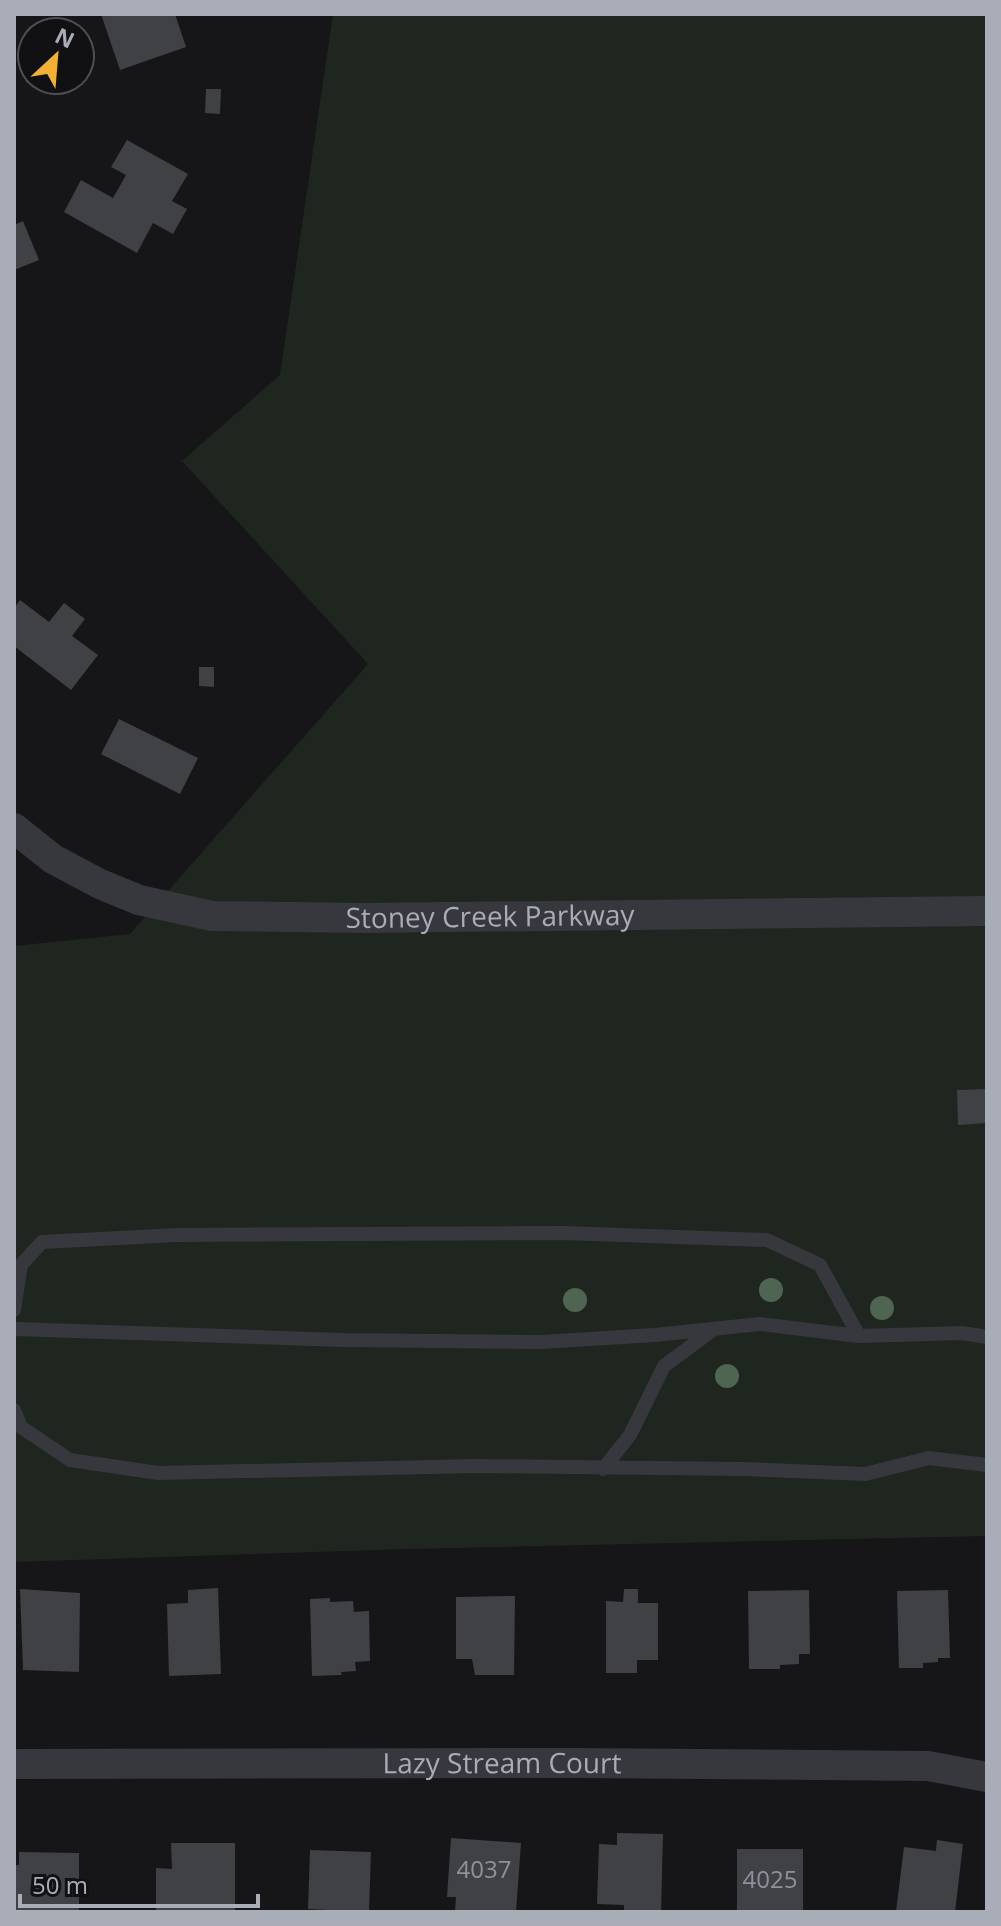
<svg xmlns="http://www.w3.org/2000/svg" width="1001" height="1926" font-family="'Open Sans',sans-serif">
<style>
.green{fill:#1e261f}
.building{fill:#404145}
.lines{fill:none;stroke-linecap:round;stroke-linejoin:round}
.service{stroke:#37383d;stroke-width:14}
.minor{stroke:#37383d;stroke-width:30}
.tree{fill:#506452}
.labels{text-anchor:middle;stroke-width:7;stroke-linejoin:round;paint-order:stroke}
.number-label{font-size:24px;fill:#8e929b}
.street-label{font-size:28px;fill:#a8adb8;stroke:#111113}
</style>
<rect width="100%" height="100%" fill="#161618"/>
<path class="green" d="M333 14H987V1536L407 1549 14 1562V946L130 934 368 664 182 461 280 375Z"/>
<path class="building" d="M101 14H175L186 47 120 70Z
M206 89H221L220 114 205 113Z
M127 140 188 174 172 201 187 209 173 234 153 223 137 253 64 212 81 180 113 198 126 175 111 167Z
M23 221 39 260 14 270V225Z
M20 600 49 622 64 603 85 619 72 636 98 655 71 690 14 646V608Z
M199 667H214V687L199 686Z
M119 719 198 758 180 794 101 754Z
M987 1089V1123L958 1125 957 1090Z
M218 1588 221 1674 169 1676 167 1604 188 1603V1590Z
M20 1589 80 1593 79 1672 23 1670Z
M624 1589H638V1603H658V1660H637V1673H606V1601L623 1602Z
M809 1590 810 1654H799V1664L780 1665V1669H749L748 1591Z
M948 1590 950 1658H938V1662L923 1663V1668H899L897 1591Z
M515 1596 514 1675H475L472 1659H456V1597Z
M330 1598V1602L353 1601 354 1612 369 1611 370 1661 355 1662 356 1671 341 1672 342 1675 312 1676 310 1599Z
M617 1833 663 1834 661 1912H624V1905L597 1904 599 1844 617 1845Z
M451 1838 521 1843 516 1912H455L456 1897H447Z
M937 1840 963 1844 955 1912H896L904 1847 936 1851Z
M171 1843H235V1912H156V1868L172 1869Z
M737 1849H803V1912H737Z
M310 1850 371 1852 369 1912 308 1909Z
M19 1852 79 1853V1912H14V1865H19Z"/>
<g class="lines">
<path class="service" d="M14 1310 21 1265 42 1242 177 1235 564 1233 767 1240 820 1265 859 1336 760 1324 655 1335 542 1342 342 1340 14 1329
M859 1336 962 1333 987 1337
M14 1410 21 1427 70 1460 158 1473 475 1466 743 1469 865 1474 929 1458 987 1465
M603 1469 630 1435 664 1366 714 1329"/>
<g class="minor">
<path id="s1" d="M14 828 53 859 100 884 139 900 212 916 365 918 987 911"/>
<path id="s2" d="M14 1764 576 1763 928 1766 987 1777"/>
</g>
</g>
<g class="tree">
<circle cx="771" cy="1290" r="12"/>
<circle cx="575" cy="1300" r="12"/>
<circle cx="882" cy="1308" r="12"/>
<circle cx="727" cy="1376" r="12"/>
</g>
<g class="labels">
<g class="number-label">
<text x="484" y="1878">4037</text>
<text x="770" y="1888">4025</text>
</g>
<g class="street-label">
<text dy="10" stroke="none"><textPath href="#s1" startOffset="498">Stoney Creek Parkway</textPath></text>
<text dy="10" stroke="none"><textPath href="#s2" startOffset="488">Lazy Stream Court</textPath></text>
</g>
</g>
<rect width="1001" height="1926" fill="none" stroke="#a8adb8" stroke-width="32"/>
<g transform="translate(56 56) rotate(26)"><circle r="38" fill="#111113" stroke="#4d4f55" stroke-width="2"/>
<path d="M0-6L14 30L0 20L-14 30Z" fill="#f2b134"/>
<text y="-12" font-size="22" font-weight="bold" text-anchor="middle" fill="#a8adb8">N</text>
</g>
<path d="M20 1894v12h238v-12" fill="none" stroke="#a8adb8" stroke-width="4"/>
<text x="32" y="1894" font-size="24" fill="#a8adb8" stroke="#111113" stroke-width="6" paint-order="stroke">50 m</text>
</svg>
